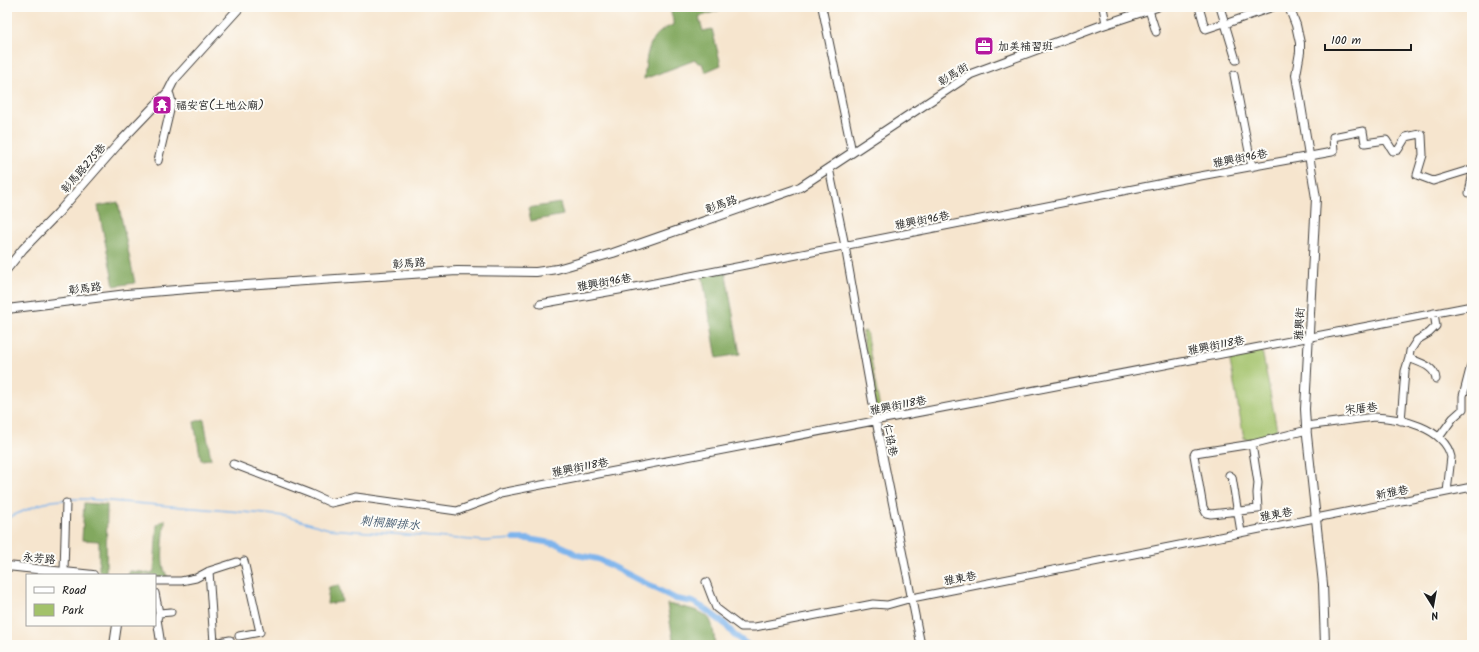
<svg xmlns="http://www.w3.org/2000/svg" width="1479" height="652" font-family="Kalam,'LXGW WenKai TC',sans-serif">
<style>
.green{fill:#a3c26a;stroke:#606f43}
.forest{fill:#82a85e;stroke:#4f623d}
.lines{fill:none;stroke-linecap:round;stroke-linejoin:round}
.stream{stroke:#7db4ec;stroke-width:1.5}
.canal{stroke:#7db4ec;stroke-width:6}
.minor-casing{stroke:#3d3a37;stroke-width:9}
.tertiary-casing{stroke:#3d3a37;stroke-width:10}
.minor{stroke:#fff;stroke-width:7}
.tertiary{stroke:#fff;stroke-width:8}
.labels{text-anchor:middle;stroke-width:4;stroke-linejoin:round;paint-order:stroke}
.poi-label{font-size:11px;fill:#1c1c1c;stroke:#fdfcf7;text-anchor:start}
.street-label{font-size:11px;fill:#1c1c1c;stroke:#fdfcf7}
.water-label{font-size:12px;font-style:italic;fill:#43596f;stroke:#fdfcf7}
</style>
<rect width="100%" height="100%" fill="#fdfcf7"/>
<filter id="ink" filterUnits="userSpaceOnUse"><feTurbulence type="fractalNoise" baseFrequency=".025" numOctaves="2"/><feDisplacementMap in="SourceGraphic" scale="8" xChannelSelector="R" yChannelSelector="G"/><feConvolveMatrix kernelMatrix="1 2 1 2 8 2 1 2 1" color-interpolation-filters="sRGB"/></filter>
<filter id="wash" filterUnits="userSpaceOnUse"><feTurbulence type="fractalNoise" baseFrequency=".012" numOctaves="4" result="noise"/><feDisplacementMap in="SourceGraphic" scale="16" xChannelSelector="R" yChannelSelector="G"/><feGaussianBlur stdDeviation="0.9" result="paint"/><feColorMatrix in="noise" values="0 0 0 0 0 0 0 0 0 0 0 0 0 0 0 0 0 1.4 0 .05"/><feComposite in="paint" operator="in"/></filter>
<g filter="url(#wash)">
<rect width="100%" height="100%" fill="#f6e5ce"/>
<path class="green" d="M866 331 881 415H877L862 332Z
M1262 350 1277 430 1257 441 1244 438 1229 356Z"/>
<path class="forest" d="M670 7H729L699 17 703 31 712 29 721 65 705 72 702 63H698L695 60 644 79C647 55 646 35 673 25V21Z
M118 202 135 283 114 286 98 206Z
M560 203 563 215 531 221 528 208Z
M725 269 740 354 717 358 702 274Z
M204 419 211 459 201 460 194 422Z
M84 503 107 505 106 572H99V541L82 540Z
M165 519C165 534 157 569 170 579L155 577V575H128L130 571 151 573 154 571 157 525Z
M339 585 342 602 327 604 329 587Z
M667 604C678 606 705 610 710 620 714 627 714 638 715 645H674Z"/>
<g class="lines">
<path class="stream" d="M7 518 38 505 52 501 72 499H86L266 514 284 516 329 529 485 541 514 539"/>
<path class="canal" d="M514 539H528L557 544 566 548 577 555 598 559 676 599 693 602 702 607 725 624 734 635 748 645"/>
</g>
</g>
<g filter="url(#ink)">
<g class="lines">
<g class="minor-casing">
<path id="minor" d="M822 7 852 152
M1103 7 1106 24
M1199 7 1205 28 1206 29 1224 23
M1220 7 1236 60
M1149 10 1156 32
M1225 24 1273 7
M1234 75 1252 167
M158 161 172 102 170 95 168 92
M829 168 845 246 876 421 921 645
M1469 193 1472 177
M540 304 619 290 1184 179 1332 152 1334 151 1333 137 1363 131 1365 143 1386 140 1393 151 1398 150 1406 137 1420 134 1422 135 1423 155 1417 175 1433 181 1472 169
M1409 358C1420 363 1435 366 1436 379
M1401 421 1405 371 1409 358 1410 351 1417 340 1429 333 1436 326 1434 313
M1306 426 1374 417C1400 418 1444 427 1451 457L1447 492
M1440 436 1453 418 1463 409V396L1472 361
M1252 444 1258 483 1257 493 1258 509 1211 514 1206 513 1203 507 1194 455 1195 453 1252 444 1307 430
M233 464 311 494 331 503 356 497 457 511 492 498 500 493 1472 306
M1229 475 1232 477 1241 532
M64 571 66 503
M209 571 214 643
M155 581H181L196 578 209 571 237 562
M706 582 716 608 741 627H755L873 604 887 605 912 598 1472 487
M155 593 159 613
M239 636 260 632 244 561
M161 645 157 619 159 613 171 612
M204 645 230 640"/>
</g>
<g class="tertiary-casing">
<path id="tertiary" d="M1289 7 1296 25 1300 43V52L1296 75 1316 198 1305 409 1306 426 1323 584 1325 645
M7 269 23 249 58 213 120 142 168 92 174 80 240 7
M7 309 127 294 200 288 457 271 536 272 557 269 613 253 793 190 800 187 971 74 1100 26 1157 7
M7 566 93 575
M114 645 117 625"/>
</g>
<use href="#minor" class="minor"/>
<use href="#tertiary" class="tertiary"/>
</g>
</g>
<defs>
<g id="office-square" transform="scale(1)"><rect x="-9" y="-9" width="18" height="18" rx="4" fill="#b5179e" stroke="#fdfcf7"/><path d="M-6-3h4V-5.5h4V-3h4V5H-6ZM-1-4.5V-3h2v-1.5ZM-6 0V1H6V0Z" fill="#fff"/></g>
<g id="temple-square" transform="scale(1)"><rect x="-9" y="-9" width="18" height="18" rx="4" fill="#b5179e" stroke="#fdfcf7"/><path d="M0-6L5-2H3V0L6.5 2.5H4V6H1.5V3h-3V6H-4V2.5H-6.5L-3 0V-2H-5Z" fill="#fff"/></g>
</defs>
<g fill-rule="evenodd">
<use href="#office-square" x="984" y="46"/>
<use href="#temple-square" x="162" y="105"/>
</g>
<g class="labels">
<g class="poi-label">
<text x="998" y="50">加美補習班</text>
<text x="176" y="109">福安宮(土地公廟)</text>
</g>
<g class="street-label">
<text transform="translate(953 74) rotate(-31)" y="4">彰馬街</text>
<text transform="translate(1240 158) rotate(-11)" y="4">雅興街96巷</text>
<text transform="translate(83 168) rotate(-49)" y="4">彰馬路275巷</text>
<text transform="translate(721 204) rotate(-19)" y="4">彰馬路</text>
<text transform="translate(922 220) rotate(-11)" y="4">雅興街96巷</text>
<text transform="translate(409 263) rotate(-4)" y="4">彰馬路</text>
<text transform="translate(604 282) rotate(-10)" y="4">雅興街96巷</text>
<text transform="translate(85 288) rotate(-7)" y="4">彰馬路</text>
<text transform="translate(1299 324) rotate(-87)" y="4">雅興街</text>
<text transform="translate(1216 345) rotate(-11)" y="4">雅興街118巷</text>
<text transform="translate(898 405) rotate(-11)" y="4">雅興街118巷</text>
<text transform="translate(1361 408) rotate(-5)" y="4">宋厝巷</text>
<text transform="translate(891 440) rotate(79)" y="4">仁協巷</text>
<text transform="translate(580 467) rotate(-11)" y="4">雅興街118巷</text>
<text transform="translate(1392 492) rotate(-11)" y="4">新雅巷</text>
<text transform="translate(1276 514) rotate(-11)" y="4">雅東巷</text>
<text transform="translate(39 558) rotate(5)" y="4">永芳路</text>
<text transform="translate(960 578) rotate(-11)" y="4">雅東巷</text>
</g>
<g class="water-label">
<text transform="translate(390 523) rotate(5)" y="4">刺桐腳排水</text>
</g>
</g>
<rect width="1479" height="652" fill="none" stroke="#fdfcf7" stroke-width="24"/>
<rect x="26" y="574" width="130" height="52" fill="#fdfcf7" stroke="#a3a29f"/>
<rect x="34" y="587" width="20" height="6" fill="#ffffff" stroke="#a3a29f"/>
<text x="62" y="594" font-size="12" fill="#1c1c1c">Road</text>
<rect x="34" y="604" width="20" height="12" fill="#a3c26a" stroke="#a3a29f"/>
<text x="62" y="614" font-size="12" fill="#1c1c1c">Park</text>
<g transform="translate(1433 606) rotate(169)" stroke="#fdfcf7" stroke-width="3" paint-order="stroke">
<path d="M0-3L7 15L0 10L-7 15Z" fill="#1c1c1c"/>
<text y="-6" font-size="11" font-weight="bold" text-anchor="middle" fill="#1c1c1c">N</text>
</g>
<path d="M1325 44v6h86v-6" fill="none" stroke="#1c1c1c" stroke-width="2"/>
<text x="1331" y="44" font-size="12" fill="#1c1c1c" stroke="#fdfcf7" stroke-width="3" paint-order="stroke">100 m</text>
</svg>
